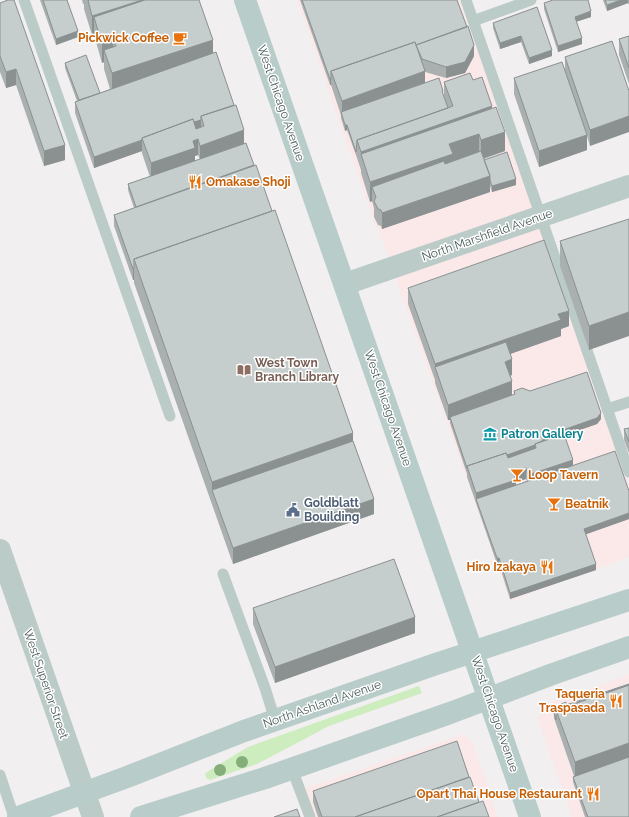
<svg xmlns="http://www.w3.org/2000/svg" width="629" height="817" font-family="Raleway,sans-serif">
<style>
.commercial{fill:#fbe9e9}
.green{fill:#cdedbf}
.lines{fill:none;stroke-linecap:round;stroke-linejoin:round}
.lane{stroke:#bbcbc7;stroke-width:11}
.street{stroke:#bbcbc7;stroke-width:22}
.secondary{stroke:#b8ccc9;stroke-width:22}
.tree{fill:#86ae7b}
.wall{fill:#aab0b0;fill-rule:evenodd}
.shaded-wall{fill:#8b9090}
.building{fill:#c6cdcd;stroke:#8b9090}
.labels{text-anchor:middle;stroke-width:3;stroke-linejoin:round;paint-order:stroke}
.food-label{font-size:12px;font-weight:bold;fill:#c56008;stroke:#fff;text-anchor:end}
.street-label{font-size:12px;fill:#485b57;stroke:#fff}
.education-label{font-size:12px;font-weight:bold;fill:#785e54;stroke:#fff;text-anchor:start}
.culture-label{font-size:12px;font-weight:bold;fill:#0d838f;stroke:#fff;text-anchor:start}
.service-label{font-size:12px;font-weight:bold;fill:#4e5e75;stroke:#fff;text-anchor:start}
</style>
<rect width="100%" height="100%" fill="#f1eff0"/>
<path class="commercial" d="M297 0H461L629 485V557L510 601 378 228 376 227Z
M629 675V817H572L538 720 541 709 546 704Z
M463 734 472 741 498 817H306L297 791Z"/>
<path class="green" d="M419 686 422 693 329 726 257 764 210 780C207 779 205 777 205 774L207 772 248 747Z"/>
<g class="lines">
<path class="lane" d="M24 0 170 416
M466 0 629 472
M473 21 531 0
M607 409 629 402
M223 574 265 688 275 720
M292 769 310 817
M0 775 14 817"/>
<path class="street" d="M345 284 629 186
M0 550 93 817"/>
<path class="secondary" d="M245 0 530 817
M18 817 127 777 244 731 433 665 629 600
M141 817 265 778 450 713 550 675 629 647"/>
</g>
<g class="tree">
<circle cx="242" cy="762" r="6"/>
<circle cx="220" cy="770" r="6"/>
</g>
<path class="wall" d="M40 0H67L78 37 56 45Z
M82 0H199L213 54 244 144 353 441 374 514 233 564 134 283V280H133L114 226V215L134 208 128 190V184L150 177 142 153V151L94 168 75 113V102L77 101 65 68V63L100 93 110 89 104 69V62L102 63 94 35H92L84 9V4H83ZM198 155 200 160 195 161V156Z
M300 0H457L474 56 465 73 446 78 425 72V83L443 95 444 97V82L473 80 492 108 505 151 484 159V160L516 185 492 192 490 186V192L382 229 381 226 378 225 374 217V208L372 201 370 202 361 173V170L357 158 347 130 345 131 341 118V115L331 85H330Z
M603 0H629V5L628 3 607 11Z
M0 3 65 160 44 166 16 85 6 88 0 72Z
M544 3 591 17 576 22 582 44 558 52 544 9Z
M537 7 552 56 529 64 521 42 500 49 493 28V23Z
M629 36V84L619 55V39Z
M612 41 590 146 587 136V150L539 167 514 94V78L565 71V57Z
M629 219 589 350 560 266V241Z
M408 288 569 326 561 329V336L510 354 512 375 510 376 512 395H514V391L601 419 597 424 564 435 573 465 629 519 586 534 596 570 510 599 499 564H497L467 477V474L450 423V420H448L435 383V380L408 304ZM526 479 527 481 516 485V482Z
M629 428V453L624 440V429Z
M253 608 415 633 275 683 253 624Z
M566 705 629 817H585L573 782V777L574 776 554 718V713Z
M469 777 479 802 489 817H318L313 802V791Z"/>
<path class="shaded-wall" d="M142 0H193L94 17V35H92V16Z
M621 0H628V3L607 11V5Z
M591 11V17L575 22V17Z
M78 31V37L56 45V39Z
M521 36V42L500 49V43Z
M582 38V44L558 52V46Z
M113 40V59L104 50V62L102 63V44Z
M213 40V60L112 93V73Z
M474 45V56L465 73 446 78V67Z
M552 50V56L529 64V58Z
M16 69V85L6 88V72Z
M425 71V87L342 113V101Z
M330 79H331V85H330Z
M492 106V125L361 155V152Z
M629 116V132L590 146V130Z
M201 120V131L143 140Z
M345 125H347V130L345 131Z
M244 130V146L200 162V146Z
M505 132V151L481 159V140Z
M479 134V154L376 197 372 187V201L370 202V182L449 144Z
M587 135V150L539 167V151Z
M198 139V155L195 156V164L151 179V163L193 141Z
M142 140V151L94 168V157Z
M65 145V160L44 166V151Z
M490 176V192L382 229V213Z
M516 179V185L492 192V186Z
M134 268V280H133V269Z
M569 311V326L561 329V336L439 379 435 367V364L558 314Z
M629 312V336L589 350V326Z
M512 359V375L505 377V362Z
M512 381V397L450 417V420H448V405Z
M601 413V419L597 424 546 442 536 450 546 436Z
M353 433V457L212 490V482Z
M535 445V451L468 468Z
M573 460V471L528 486V475Z
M526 468V479L516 482V491L476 499V493L513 472Z
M374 499V514L233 564V548Z
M629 513V519L584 535V529Z
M497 558H499V564H497Z
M596 564V570L510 599V593Z
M415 617V633L275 683V667Z
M629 743V759L575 777V762Z"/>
<path class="building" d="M8 0H14L65 145 44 151 16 69 6 72 0 56V3Z
M43 0H67L78 31 56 39Z
M88 0H142L92 16Z
M145 0H199L213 40 112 73 104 50 116 46 113 40 102 44 94 17Z
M302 0H457L467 27 416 45 415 42 331 71V79H330Z
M553 0H588L591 11 575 17 582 38 558 46 544 3Z
M605 0H621L607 5Z
M537 7 552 50 529 58 521 36 500 43 493 23Z
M468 26 474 45 465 62 446 67 422 59 416 45Z
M629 36V68L619 39Z
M612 41 629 91V116L590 130 565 57Z
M415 42 425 71 342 101 331 71Z
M216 52 234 105 201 116V120L194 122 193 119 142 138V140L94 157 75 102Z
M86 55 100 93 79 100 65 63Z
M562 62 587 135 539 151 514 78Z
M470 73 473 80 482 77 492 106 361 152 357 140 453 106 444 82Z
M439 78 443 91H442L448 108 357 140 356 152 347 125H345L341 112Z
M236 105 244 130 200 146 198 139 193 141 195 148 151 163 142 138 193 119 196 129 204 126 201 116Z
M496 107 505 132 481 140 479 134 449 144 453 154 370 182 361 154Z
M246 143 254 165 136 207 128 184Z
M481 151 490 176 382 213 381 210 378 209 374 201 376 197 372 187 444 161 445 164Z
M507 152 516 179 492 186 490 180V176L484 160Z
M256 165 272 211 134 259V268L133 269 114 215Z
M275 210 353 433 212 482 134 259Z
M629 219V312L589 326 560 241Z
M544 240 569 311 558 314 561 320 435 364 408 288Z
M506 342 512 359 505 362 512 381 448 405 435 367Z
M587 372 601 413 597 418 546 436 542 441 535 444V445L507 455 506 453 467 466V468L450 417 515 394 514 391 522 388 530 391Z
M629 428V442L624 429Z
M564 434 573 460 528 475 526 468 513 472 516 480 476 493 467 466 506 453 508 458 536 448 535 444Z
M353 441 374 499 233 548 212 490Z
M615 451 629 491V513L584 529 596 564 510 593 499 558H497L476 499Z
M394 559 415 617 275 667 253 608Z
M629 684V685L556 710V720L554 713 559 705 566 702V705Z
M629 685V743L575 762 556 710Z
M457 741 469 777 355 817H322L313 791Z
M629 757V817H588L573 777Z
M470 777 479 802 437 817H355Z
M483 801 489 817H437Z
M297 809 300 817H274Z"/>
<defs>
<g id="cafe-bare" transform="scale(1.08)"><path d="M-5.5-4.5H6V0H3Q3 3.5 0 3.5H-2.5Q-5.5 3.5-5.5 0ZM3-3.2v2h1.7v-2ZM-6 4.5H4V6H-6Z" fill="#e8710a" stroke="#fff" stroke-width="2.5" paint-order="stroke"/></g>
<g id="restaurant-bare" transform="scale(1.08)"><path d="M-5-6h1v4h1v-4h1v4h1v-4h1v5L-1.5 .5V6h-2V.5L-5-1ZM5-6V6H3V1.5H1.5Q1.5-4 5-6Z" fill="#e8710a" stroke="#fff" stroke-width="2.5" paint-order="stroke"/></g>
<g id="library-bare" transform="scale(1.08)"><path d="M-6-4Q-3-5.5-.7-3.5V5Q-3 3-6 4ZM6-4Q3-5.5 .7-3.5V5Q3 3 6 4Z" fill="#8d6e63" stroke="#fff" stroke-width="2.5" paint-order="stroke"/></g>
<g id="museum-bare" transform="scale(1.08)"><path d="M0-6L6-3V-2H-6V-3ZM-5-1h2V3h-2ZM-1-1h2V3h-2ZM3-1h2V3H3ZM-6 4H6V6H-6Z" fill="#0f9aa8" stroke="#fff" stroke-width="2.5" paint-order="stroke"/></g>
<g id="bar-bare" transform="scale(1.08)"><path d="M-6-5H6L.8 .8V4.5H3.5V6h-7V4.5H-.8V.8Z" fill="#e8710a" stroke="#fff" stroke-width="2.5" paint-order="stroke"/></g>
<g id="civic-bare" transform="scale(1.08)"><path d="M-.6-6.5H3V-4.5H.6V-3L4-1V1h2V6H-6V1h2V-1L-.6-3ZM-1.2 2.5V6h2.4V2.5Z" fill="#5c6f8a" stroke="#fff" stroke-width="2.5" paint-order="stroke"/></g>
</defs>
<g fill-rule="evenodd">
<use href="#cafe-bare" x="180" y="38"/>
<use href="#restaurant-bare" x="195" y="182"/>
<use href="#library-bare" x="244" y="370"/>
<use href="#museum-bare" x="490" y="434"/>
<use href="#bar-bare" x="517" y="475"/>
<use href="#bar-bare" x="554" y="504"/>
<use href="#civic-bare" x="293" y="510"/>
<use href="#restaurant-bare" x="547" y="567"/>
<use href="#restaurant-bare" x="616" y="701"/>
<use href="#restaurant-bare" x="593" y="794"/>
</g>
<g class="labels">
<g class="food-label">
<text x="169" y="42">Pickwick Coffee</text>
<text x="206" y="186" text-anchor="start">Omakase Shoji</text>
<text x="528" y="479" text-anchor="start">Loop Tavern</text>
<text x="565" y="508" text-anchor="start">Beatnik</text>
<text x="536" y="571">Hiro Izakaya</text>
<text x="605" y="698">Taqueria<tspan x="605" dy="14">Traspasada</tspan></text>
<text x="582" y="798">Opart Thai House Restaurant</text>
</g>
<g class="street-label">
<text transform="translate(281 103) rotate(71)" y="4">West Chicago Avenue</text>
<text transform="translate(487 235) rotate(-19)" y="4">North Marshfield Avenue</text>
<text transform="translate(388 408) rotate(71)" y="4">West Chicago Avenue</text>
<text transform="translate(46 684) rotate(71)" y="4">West Superior Street</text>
<text transform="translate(322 704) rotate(-19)" y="4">North Ashland Avenue</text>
<text transform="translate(495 714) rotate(71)" y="4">West Chicago Avenue</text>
</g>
<g class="education-label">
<text x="255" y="367">West Town<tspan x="255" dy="14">Branch Library</tspan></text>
</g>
<g class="culture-label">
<text x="501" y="438">Patron Gallery</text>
</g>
<g class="service-label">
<text x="304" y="507">Goldblatt<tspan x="304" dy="14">Bouilding</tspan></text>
</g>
</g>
</svg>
